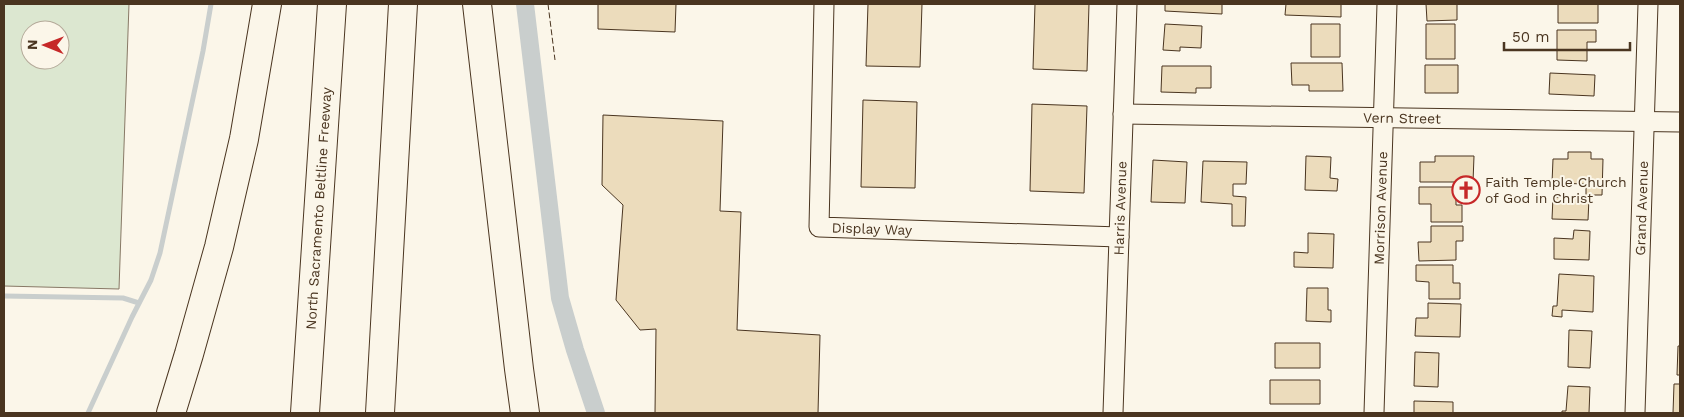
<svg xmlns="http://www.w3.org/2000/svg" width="1684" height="417" font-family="'Work Sans',sans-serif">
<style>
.green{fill:#dce7d0;stroke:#887966;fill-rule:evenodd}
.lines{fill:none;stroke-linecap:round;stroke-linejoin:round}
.stream{stroke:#c9cecd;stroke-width:5}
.canal{stroke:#c9cecd;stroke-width:18}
.building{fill:#ecdcbc;stroke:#4a3520}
.minor-casing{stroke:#4a3520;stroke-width:21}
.highway-casing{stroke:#4a3520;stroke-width:30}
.minor{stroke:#fbf6e9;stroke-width:19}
.highway{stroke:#fbf6e9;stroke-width:28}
.fence{stroke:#4a3520;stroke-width:1;stroke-dasharray:6 2.5;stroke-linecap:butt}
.labels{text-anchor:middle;stroke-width:4;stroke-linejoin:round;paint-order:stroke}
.street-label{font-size:14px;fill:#4a3520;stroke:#fbf6e9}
.poi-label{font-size:14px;fill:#4a3520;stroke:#fbf6e9;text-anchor:start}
</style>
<rect width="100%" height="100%" fill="#fbf6e9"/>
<path class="green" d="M4 4H129L119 289 4 286ZM30 30H60V60H30Z"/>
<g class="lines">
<path class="stream" d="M4 296 123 298 139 303
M88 413 132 317 151 280 160 253 203 51 211 4"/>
<path class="canal" d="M525 4 560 298 575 350 596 413"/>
</g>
<path class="building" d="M598 4H676L675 32 598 29Z
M868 4H922L920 67 866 66Z
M1035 4H1089L1087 71 1033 69Z
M1165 4H1222V14L1165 11Z
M1286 4H1341V17L1285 15Z
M1426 4H1457V20L1427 21Z
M1558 4H1598V23H1558Z
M1165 24 1202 26 1201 48 1180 47V51L1163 50Z
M1311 24H1340V57H1311Z
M1426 24H1455V59H1426Z
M1557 30H1596V42H1587V61L1557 60Z
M1291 63H1342L1343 91H1309V85H1292Z
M1425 65H1458V93H1425Z
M1162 66H1211V88H1196V93L1161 92Z
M1550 73 1595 75 1594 96 1549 94Z
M863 100 917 102 915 188 861 187Z
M1032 104 1087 106 1084 193 1030 191Z
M603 115 723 121 720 211 741 212 737 330 820 335 818 413H655L656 329 640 330 616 300 623 205 602 185Z
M1568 152H1591V159H1603L1602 195H1586V184L1552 183 1553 159H1568Z
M1306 156 1331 157 1330 178 1338 179 1337 191 1305 190Z
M1435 156H1474L1473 182H1420V162H1435Z
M1153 160 1187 162 1185 203 1151 202Z
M1203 161 1247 162 1246 184H1233V196L1246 197 1245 226H1232V204L1201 202Z
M1419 187H1456V205H1462V222H1431V204H1419Z
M1553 197 1589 198 1588 220 1552 219Z
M1431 226H1463V241H1456V260L1419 261 1418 242H1431Z
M1574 230 1590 231 1589 260 1554 259V238L1573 239Z
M1308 233 1334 234 1333 268 1294 267V252L1308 253Z
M1416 265H1453V283H1460V299H1429V282L1416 281Z
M1559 274 1594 276 1593 312 1562 310V317L1552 316 1553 306H1557Z
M1307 288H1328V310H1331V322L1306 321Z
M1428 303 1461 304 1460 337 1415 336 1416 318H1428Z
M1569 330 1592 331 1590 368 1568 367Z
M1275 343H1320V368H1275Z
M1678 346H1680V375H1677Z
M1415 352 1439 353 1438 387 1414 386Z
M1270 380H1320V404H1270Z
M1674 384H1680V413H1673Z
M1568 386 1590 387 1589 413H1562V411H1566Z
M1414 401 1453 402V413H1414Z"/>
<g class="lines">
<g class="minor-casing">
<g id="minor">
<path id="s1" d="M824 4 819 227 1119 237"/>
<path id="s2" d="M1123 114 1680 122"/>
<path id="s3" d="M1113 413 1127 4"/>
<path id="s4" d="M1374 413 1387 4"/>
<path id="s5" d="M1635 413 1648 4"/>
</g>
</g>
<g class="highway-casing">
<g id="highway">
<path d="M477 4 519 369 525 413"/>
<path d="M171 413 189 354 219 247 244 139 267 4"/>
<path id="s6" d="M305 413 332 4"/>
<path d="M380 413 403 4"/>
</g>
</g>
<use href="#minor" class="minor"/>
<use href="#highway" class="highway"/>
<path class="fence" d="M548 4 555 60"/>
</g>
<defs>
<g id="church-ring" transform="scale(1.4375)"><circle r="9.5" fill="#fbf6e9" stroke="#c62828" stroke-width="1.5"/><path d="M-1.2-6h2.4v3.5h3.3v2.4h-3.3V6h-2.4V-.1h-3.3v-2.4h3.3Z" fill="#c62828"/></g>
</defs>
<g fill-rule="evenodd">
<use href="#church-ring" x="1466" y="190"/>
</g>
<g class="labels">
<g class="street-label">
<text dy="5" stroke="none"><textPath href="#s2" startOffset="279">Vern Street</textPath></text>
<text dy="5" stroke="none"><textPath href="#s6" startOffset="205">North Sacramento Beltline Freeway</textPath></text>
<text dy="5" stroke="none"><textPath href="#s3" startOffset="205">Harris Avenue</textPath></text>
<text dy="5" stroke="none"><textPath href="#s4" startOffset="205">Morrison Avenue</textPath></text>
<text dy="5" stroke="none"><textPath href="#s5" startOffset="205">Grand Avenue</textPath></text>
<text dy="5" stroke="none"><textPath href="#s1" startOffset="276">Display Way</textPath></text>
</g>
<g class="poi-label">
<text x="1485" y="187">Faith Temple Church<tspan x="1485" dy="16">of God in Christ</tspan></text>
</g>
</g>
<rect width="1684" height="417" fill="none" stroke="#4a3520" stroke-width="10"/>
<g transform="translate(45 45) rotate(271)"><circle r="24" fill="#fbf6e9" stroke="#b4a999"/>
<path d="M0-4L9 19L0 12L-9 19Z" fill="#c62828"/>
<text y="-8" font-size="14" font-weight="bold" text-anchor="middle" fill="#4a3520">N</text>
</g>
<path d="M1504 42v8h126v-8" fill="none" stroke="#4a3520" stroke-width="2.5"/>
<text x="1512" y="42" font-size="15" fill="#4a3520" stroke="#fbf6e9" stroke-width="4" paint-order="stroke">50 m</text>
</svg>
